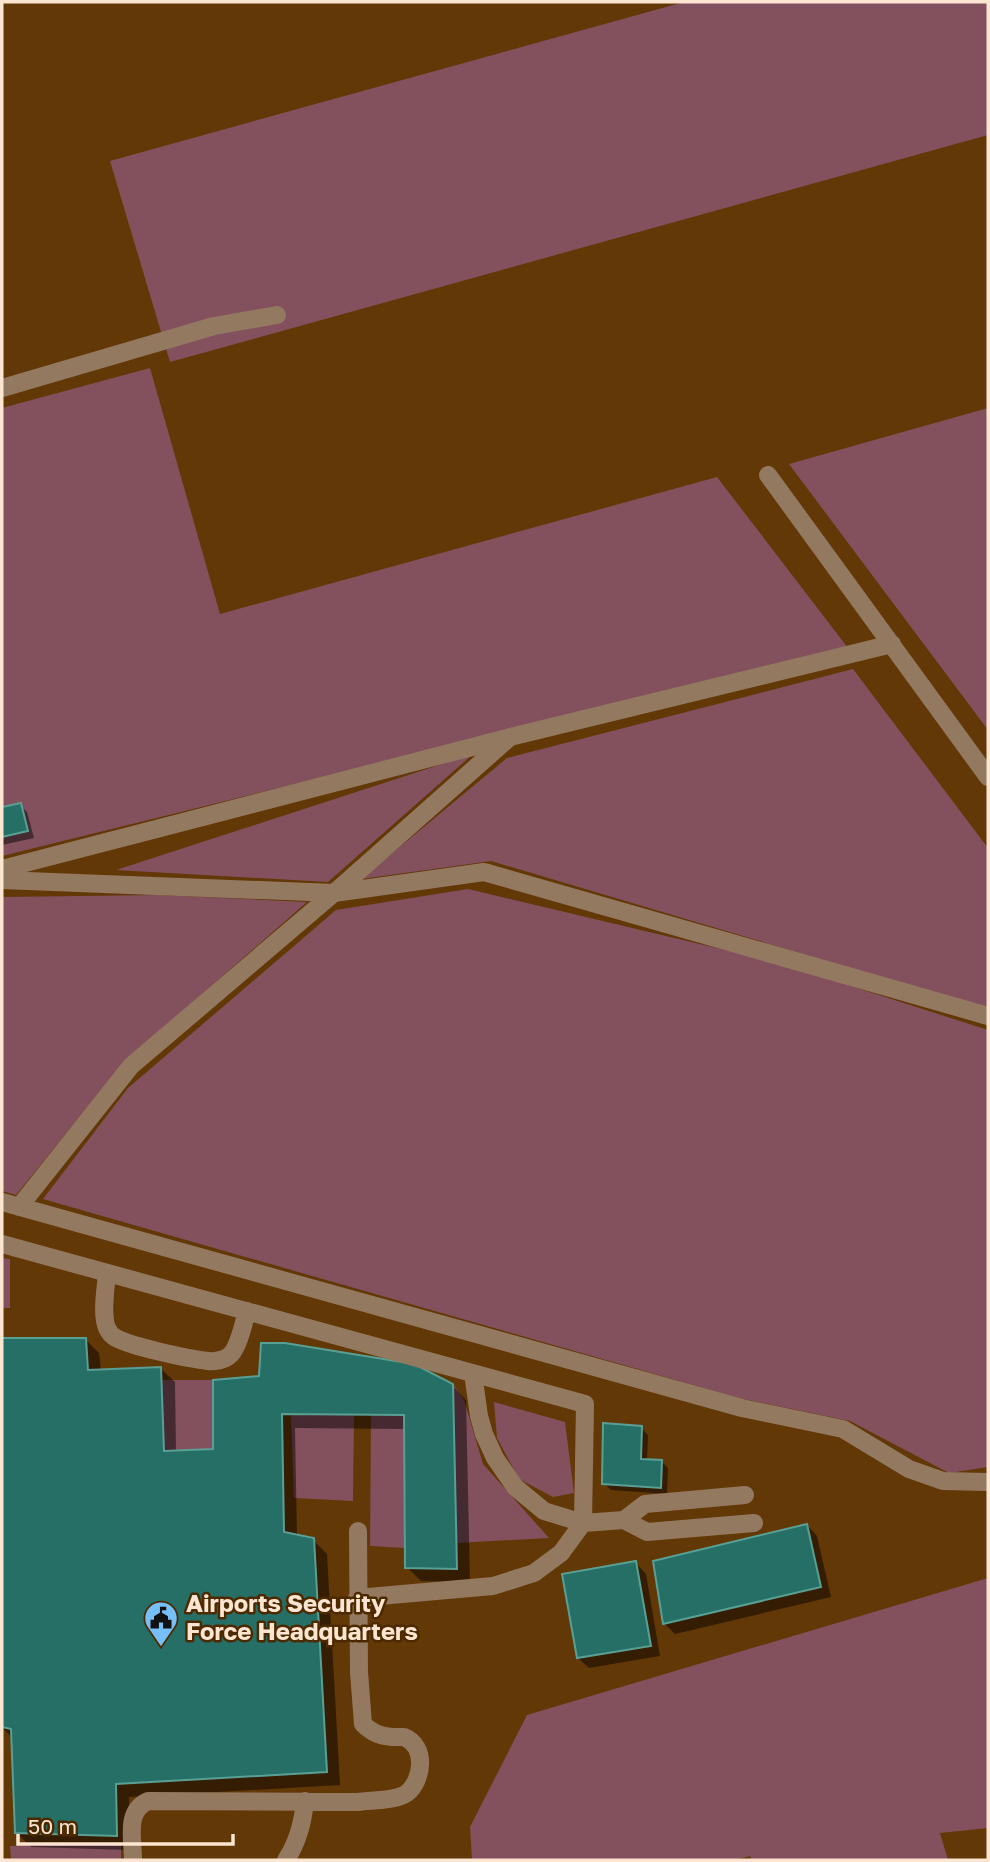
<svg xmlns="http://www.w3.org/2000/svg" width="990" height="1862" font-family="'Golos Text',sans-serif">
<style>
.built{fill:#623806}
.green{fill:#82515d}
.shadow{fill:#0007}
.building{fill:#266f66;stroke:#599f94;stroke-width:2}
.lines{fill:none;stroke-linecap:round;stroke-linejoin:round}
.minor{stroke:#947961;stroke-width:18}
.labels{text-anchor:middle;stroke-width:5;stroke-linejoin:round;paint-order:stroke}
.poi-label{font-size:24px;font-weight:bold;fill:#fce5d1;stroke:#4d2900;text-anchor:start}
</style>
<rect width="100%" height="100%" fill="#58340c"/>
<path class="built" d="M2 2H988V1860H2Z"/>
<path class="green" d="M684 2H988V135L170 362 110 161Z
M150 368 220 614 717 477 848 648 2 856V408Z
M988 408V730L789 464Z
M853 669 988 848V1009L491 861 361 879 507 758Z
M473 754 328 882 116 870Z
M468 889 776 962 988 1030V1467L949 1473 850 1421 739 1398 43 1199 128 1088 336 910Z
M158 895 307 902 123 1063 16 1195 2 1191V897Z
M2 1258 10 1259V1308H2Z
M162 1380H213V1449L164 1451Z
M453 1384 464 1400 483 1464 549 1538 456 1543Z
M494 1402 565 1422 574 1493 553 1497 519 1479 497 1438Z
M291 1414 354 1415 353 1501 294 1498Z
M371 1415H404L405 1548 370 1546Z
M988 1578V1828L940 1833 948 1860H752L750 1856 735 1860H472L470 1827 527 1715Z
M121 1843V1860H11L10 1846Z"/>
<path class="shadow" d="M20 805 27 812 34 838 2 845V809Z
M2 1339H85L99 1353 101 1371 161 1369 175 1382 176 1452 215 1450V1382L452 1385 466 1400 470 1582 421 1581 407 1567 406 1429 295 1428 297 1536 313 1540 327 1554 340 1785 129 1797 130 1850 31 1847 17 1833 13 1739 2 1727Z
M641 1428 648 1435 647 1461H661L668 1468 667 1494 611 1490 604 1483Z
M807 1525 817 1536 831 1597 675 1634 664 1623Z
M636 1563 646 1574 660 1656 589 1668 578 1658Z"/>
<path class="building" d="M21 803 28 831 2 837V807Z
M2 1338H86L88 1370 161 1367 164 1451 213 1449V1380L259 1376 261 1343H285L414 1364 453 1384 457 1569 405 1568 404 1415 282 1414 284 1532 314 1538 327 1772 116 1784 117 1836 15 1833 11 1729 2 1727Z
M603 1423 642 1426 641 1459 662 1460 661 1488 602 1484Z
M807 1524 821 1587 663 1624 653 1561Z
M636 1561 651 1646 577 1658 562 1574Z"/>
<g class="lines">
<path class="minor" d="M2 388 214 326 277 315
M768 475 988 777
M2 869 507 738
M2 880 334 893 484 872 988 1016
M2 1202 742 1408 843 1429 909 1469 943 1481 988 1482
M19 1207 131 1066 334 893 510 737 892 644
M2 1244 585 1404 583 1523 561 1553 534 1573 493 1586 357 1598
M107 1273C106 1288 101 1314 107 1328 108 1330 111 1335 113 1336 126 1346 190 1359 208 1361 214 1362 224 1360 229 1356 238 1350 244 1322 247 1311
M473 1373 479 1416 484 1434 495 1458 515 1487 544 1511 583 1523 624 1520 647 1532 754 1523
M624 1520 645 1504 745 1495
M133 1860C133 1839 125 1811 148 1801L358 1802C370 1800 397 1801 407 1793 423 1780 427 1746 404 1737 402 1737 394 1737 392 1737 380 1736 372 1733 363 1724L359 1672 358 1531
M286 1860C298 1842 303 1822 305 1801"/>
</g>
<defs>
<g id="civic-pin" transform="scale(1.75)"><path d="M0 17L-7.5 6A9.5 9.5 0 1 1 7.5 6Z" fill="#77bff7" stroke="#4d2900"/><path d="M-.6-6.5H3V-4.5H.6V-3L4-1V1h2V6H-6V1h2V-1L-.6-3ZM-1.2 2.5V6h2.4V2.5Z" fill="#111"/></g>
</defs>
<g fill-rule="evenodd">
<use href="#civic-pin" x="161" y="1618"/>
</g>
<g class="labels">
<g class="poi-label">
<text x="186" y="1612">Airports Security<tspan x="186" dy="28">Force Headquarters</tspan></text>
</g>
</g>
<rect width="990" height="1862" fill="none" stroke="#fce5d1" stroke-width="7"/>
<path d="M18 1834v10h215v-10" fill="none" stroke="#fce5d1" stroke-width="3.5"/>
<text x="28" y="1834" font-size="21" fill="#fce5d1" stroke="#4d2900" stroke-width="5" paint-order="stroke">50 m</text>
</svg>
